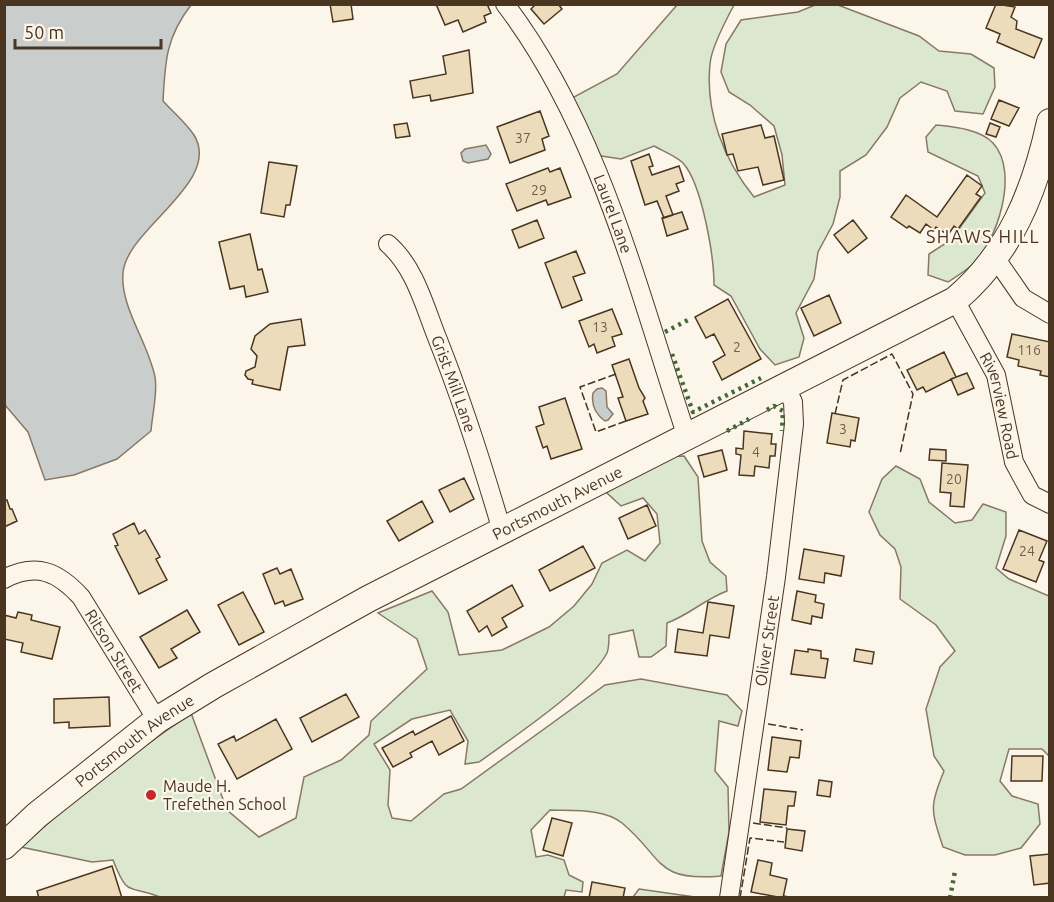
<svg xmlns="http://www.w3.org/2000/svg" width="1054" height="902" font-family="Ubuntu,sans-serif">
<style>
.green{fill:#dce7d0;stroke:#887966;stroke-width:1.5}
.water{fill:#c9cecd;stroke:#887966;stroke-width:1.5}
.building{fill:#ecdcbc;stroke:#4a3520;stroke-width:1.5}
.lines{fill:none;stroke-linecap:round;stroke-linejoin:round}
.minor-casing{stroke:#4a3520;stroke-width:20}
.secondary-casing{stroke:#4a3520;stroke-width:28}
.minor{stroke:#fbf6e9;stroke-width:18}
.secondary{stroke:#fbf6e9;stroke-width:26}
.hedge{stroke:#436837;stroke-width:4.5;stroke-dasharray:3 4.5;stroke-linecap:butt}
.fence{stroke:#4a3520;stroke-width:1.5;stroke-dasharray:8 3;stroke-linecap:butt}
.poi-dot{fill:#c62828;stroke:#fbf6e9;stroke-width:2}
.labels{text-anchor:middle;stroke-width:4.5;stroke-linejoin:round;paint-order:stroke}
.number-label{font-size:14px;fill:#725f47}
.street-label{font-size:16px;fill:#4a3520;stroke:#fbf6e9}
.poi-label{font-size:16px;fill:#4a3520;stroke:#fbf6e9;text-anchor:start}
.neighbourhood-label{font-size:18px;letter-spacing:1.5px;fill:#4a3520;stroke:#fbf6e9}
</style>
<rect width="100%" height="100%" fill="#fbf6e9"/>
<path class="green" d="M677 5H734C727 18 711 49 710 64 705 113 724 160 754 197L785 185 782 155 774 126 750 105 729 92 721 72 726 44 741 20 798 12 815 5H838L919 36 939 51 971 54 994 68 995 87 983 114 955 111 947 91 921 82 900 98 887 127 866 155 840 171V197L833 224 818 252 814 279 796 313 804 338 799 357 775 365 760 349 731 296 714 285C714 256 702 184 683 163 676 156 663 151 654 146L621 159 595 155 572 98 617 74Z
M936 125C954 127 980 129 993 143 1020 172 997 243 971 266 964 272 955 277 948 282L928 275 929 254 951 240 985 193 978 176 928 152 926 137Z
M684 456 698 477 702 541 710 562 726 576 727 591C705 599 689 615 667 623L666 646 651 657H639L633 630 609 635C609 640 609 648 607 653 589 687 512 738 479 762L465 764 468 741 450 710 412 719 374 744 390 770 388 805 392 818 411 821 444 794 461 789 605 685 641 679 727 695 742 711 738 726 719 721 715 771 728 787 729 832 721 876C654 882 664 858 622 823 604 808 572 811 550 810L531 830 536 857 548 855 564 860 569 875 583 882 582 892 566 890 564 897H160C129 884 128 899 113 860L92 862 21 847 99 779 191 713 227 810 259 837 296 818 304 777 341 760 369 735 371 721 427 669 417 639 378 613 432 591 448 612 459 655 502 650 549 627 574 606 592 584 602 563 627 550 645 561 660 543 657 514 643 498 621 506 607 493 615 480 661 457Z
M896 466 920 479 929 502 955 523 972 520 983 504 1006 512V536L996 568 1009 579 1049 596V756L1042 749H1009L1000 781 1012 796 1038 804 1040 824 1021 848 995 855H965L943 847C931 810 929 807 944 771L934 756 926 709 940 667 955 651 936 625 900 599 901 567 895 549 880 535 869 512 882 479Z
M639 889 695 897H633Z"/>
<path class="water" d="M4 5H191C166 37 165 62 163 101 173 112 186 123 194 135 223 182 126 229 123 273 120 307 148 342 155 377 158 393 152 415 151 431L117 459 74 475 45 480 28 432 5 405Z
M486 145 491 154 488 159 468 163 463 161 461 153 465 149Z
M602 388 606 391 607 407 613 414 608 420 605 421C595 414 591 405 593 393L597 389Z"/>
<path class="building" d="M330 4H351L353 19 333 22Z
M436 4H487L491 13 484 16 486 22 463 32 458 20 445 25Z
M536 4H558L562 9 544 24 531 9Z
M996 4 1015 7 1011 17 1017 21 1016 29 1042 39 1034 58 997 42 1000 34 986 28Z
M469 50 473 93 431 101 430 95 413 98 410 81 446 74 443 56Z
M999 100 1019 108 1009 126 991 119Z
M540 111 549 136 542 139 545 150 510 163 497 127Z
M407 123 410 136 396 138 394 125Z
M990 123 1000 127 996 137 986 134Z
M761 125 765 138 774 136 784 180 763 185 758 167 738 171 733 154 727 155 722 134Z
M649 154 653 166 649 167 652 175 679 166 684 181 676 184 679 191 666 196 673 215 664 218 657 201 645 205 631 161Z
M269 162 297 166 290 205H286L284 217 261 213Z
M548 168 550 172 560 168 571 197 548 205 546 200 517 211 506 184Z
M967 175 982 186 976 194 981 197 958 229 954 226 948 235 936 227 934 230 926 224 920 233 909 226 907 228 891 217 906 195 937 217Z
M682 212 688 229 667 236 662 218Z
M537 220 544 238 519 248 512 230Z
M853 220 867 238 848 253 834 235Z
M250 234 258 270 262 269 268 292 246 297 244 286 230 289 219 242Z
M576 251 585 273 573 277 582 300 562 308 545 263Z
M829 295 841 323 814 336 801 308Z
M728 299 761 359 722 380 713 362 725 355 714 334 706 338 695 317Z
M612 309 622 334 612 337 615 346 597 353 594 344 589 347 579 321Z
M301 319 305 345 288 347 280 390 252 384 253 380 248 379 245 375 246 371 255 367 257 356 251 349 255 336 270 324Z
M1012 334 1050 342V377L1040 375 1041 371 1018 366 1019 360 1007 357Z
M944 352 956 377 926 392 923 387 917 390 907 370Z
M629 359 639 388 645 398 643 401 648 414 626 421 618 398 623 397 612 365Z
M967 373 974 388 958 395 951 379Z
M565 398 582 449 551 459 547 446 543 448 536 427 544 424 539 407Z
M832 413 859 418 855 441 851 440 850 447 827 443Z
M744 431 772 434 771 444H776L775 456H770L769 468 755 466 754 476 739 475 741 455 736 454V448L743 449Z
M930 449 946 450V461L929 460Z
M722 450 727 470 704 477 698 456Z
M942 463 968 465 964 507 950 506 951 493 940 492Z
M464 478 474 499 450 512 439 490Z
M4 500H7L10 509H12L17 521 4 527Z
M422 501 433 522 399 541 387 521Z
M647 505 656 526 628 539 619 518Z
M134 523 139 534 145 530 160 557 156 559 167 580 139 594 115 546 118 545 113 534Z
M1019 530 1047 541 1039 560 1044 562 1036 582 1003 569Z
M583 546 595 568 550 591 539 570Z
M804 549 844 556 841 576 825 573 824 583 799 579Z
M277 568 280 574 291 569 303 599 285 606 283 601 275 604 263 574Z
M512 585 523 606 502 618 507 627 492 636 487 626 479 632 467 611Z
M797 591 816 595 815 602 824 604 822 618 812 616 811 624 792 620Z
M243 592 264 632 239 645 218 605Z
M708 602 734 606 729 638 710 635 707 656 675 652 678 629 703 633Z
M187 610 200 632 171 649 177 658 159 668 140 637Z
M18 612 32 615 31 620 60 627 52 659 21 652 23 643 4 639V615L16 618Z
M808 649 821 651V658L828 659 825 678 791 674 795 650 808 652Z
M856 649 874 652 872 664 854 661Z
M346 694 359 717 312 742 300 718Z
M109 697 110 726 69 728V722L54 723V699Z
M451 716 464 741 439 755 432 741 410 753 412 757 393 767 382 748 413 731 415 735Z
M276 719 292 749 237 779 218 744 234 736 236 741Z
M772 737 801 741 799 758 790 757 787 772 768 770Z
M1012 756H1043L1042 781H1011Z
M819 780 832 782 830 797 817 795Z
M764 789 796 792 794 806H788L786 825 760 822Z
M552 818 572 823 563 856 543 850Z
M787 829 805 831 802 851 785 848Z
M1050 854V883L1034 885 1030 856Z
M758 860 772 863 770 875 787 879 783 898 751 892Z
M112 866 122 898H39L37 891Z
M592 882 625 888 623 898H589Z"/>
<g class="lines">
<g class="minor-casing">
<g id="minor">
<path id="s1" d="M505 4C600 129 638 291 687 437"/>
<path id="s2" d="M388 244C415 267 425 308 438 340 463 403 483 466 502 531"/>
<path d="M996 259 1023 298 1050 314"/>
<path id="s3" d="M955 300 996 375 1014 462 1032 495 1050 504"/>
<path id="s4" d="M4 579C37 562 58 572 81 597L157 720"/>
<path id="s5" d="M729 898 776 577 794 424 793 402 785 386"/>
</g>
</g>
<g class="secondary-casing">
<g id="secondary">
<path id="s6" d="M4 846 37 815 157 720 214 685 368 599 955 300C1010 254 1035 191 1050 122"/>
</g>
</g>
<use href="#minor" class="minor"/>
<use href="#secondary" class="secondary"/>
<path class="hedge" d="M665 332 690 319
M672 354 693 412 761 378
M767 410 774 406 783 411 782 431
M727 431 749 419
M950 898 955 871"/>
<path class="fence" d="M616 374 580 387 596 432 626 421
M835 414 843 380 892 354 913 394 900 454
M768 724 803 730
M753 823 787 828
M784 896 793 898
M740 898 750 838 784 842"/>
</g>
<circle class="poi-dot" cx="151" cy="795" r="6"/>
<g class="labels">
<g class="number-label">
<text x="523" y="143">37</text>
<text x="539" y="195">29</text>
<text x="600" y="332">13</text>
<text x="737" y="352">2</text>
<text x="1029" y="355">116</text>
<text x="843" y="434">3</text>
<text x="756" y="457">4</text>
<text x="954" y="484">20</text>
<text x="1027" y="556">24</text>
</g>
<g class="street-label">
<text dy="6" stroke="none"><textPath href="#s1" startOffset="237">Laurel Lane</textPath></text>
<text dy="6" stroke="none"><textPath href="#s2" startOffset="156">Grist Mill Lane</textPath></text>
<text dy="6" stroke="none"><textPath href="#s3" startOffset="116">Riverview Road</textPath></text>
<text dy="6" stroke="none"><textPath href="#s6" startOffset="654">Portsmouth Avenue</textPath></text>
<text dy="6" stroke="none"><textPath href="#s5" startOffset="260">Oliver Street</textPath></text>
<text dy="6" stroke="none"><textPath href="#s4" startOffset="150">Ritson Street</textPath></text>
<text dy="6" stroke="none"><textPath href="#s6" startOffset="168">Portsmouth Avenue</textPath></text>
</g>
<g class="poi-label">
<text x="163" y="792">Maude H.<tspan x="163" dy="18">Trefethen School</tspan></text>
</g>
<g class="neighbourhood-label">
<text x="983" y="243">SHAWS HILL</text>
</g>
</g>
<rect width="1054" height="902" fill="none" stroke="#4a3520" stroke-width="12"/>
<path d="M15 39v9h146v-9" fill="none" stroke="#4a3520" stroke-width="3"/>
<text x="24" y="39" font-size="18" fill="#4a3520" stroke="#fbf6e9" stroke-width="4.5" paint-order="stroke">50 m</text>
</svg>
